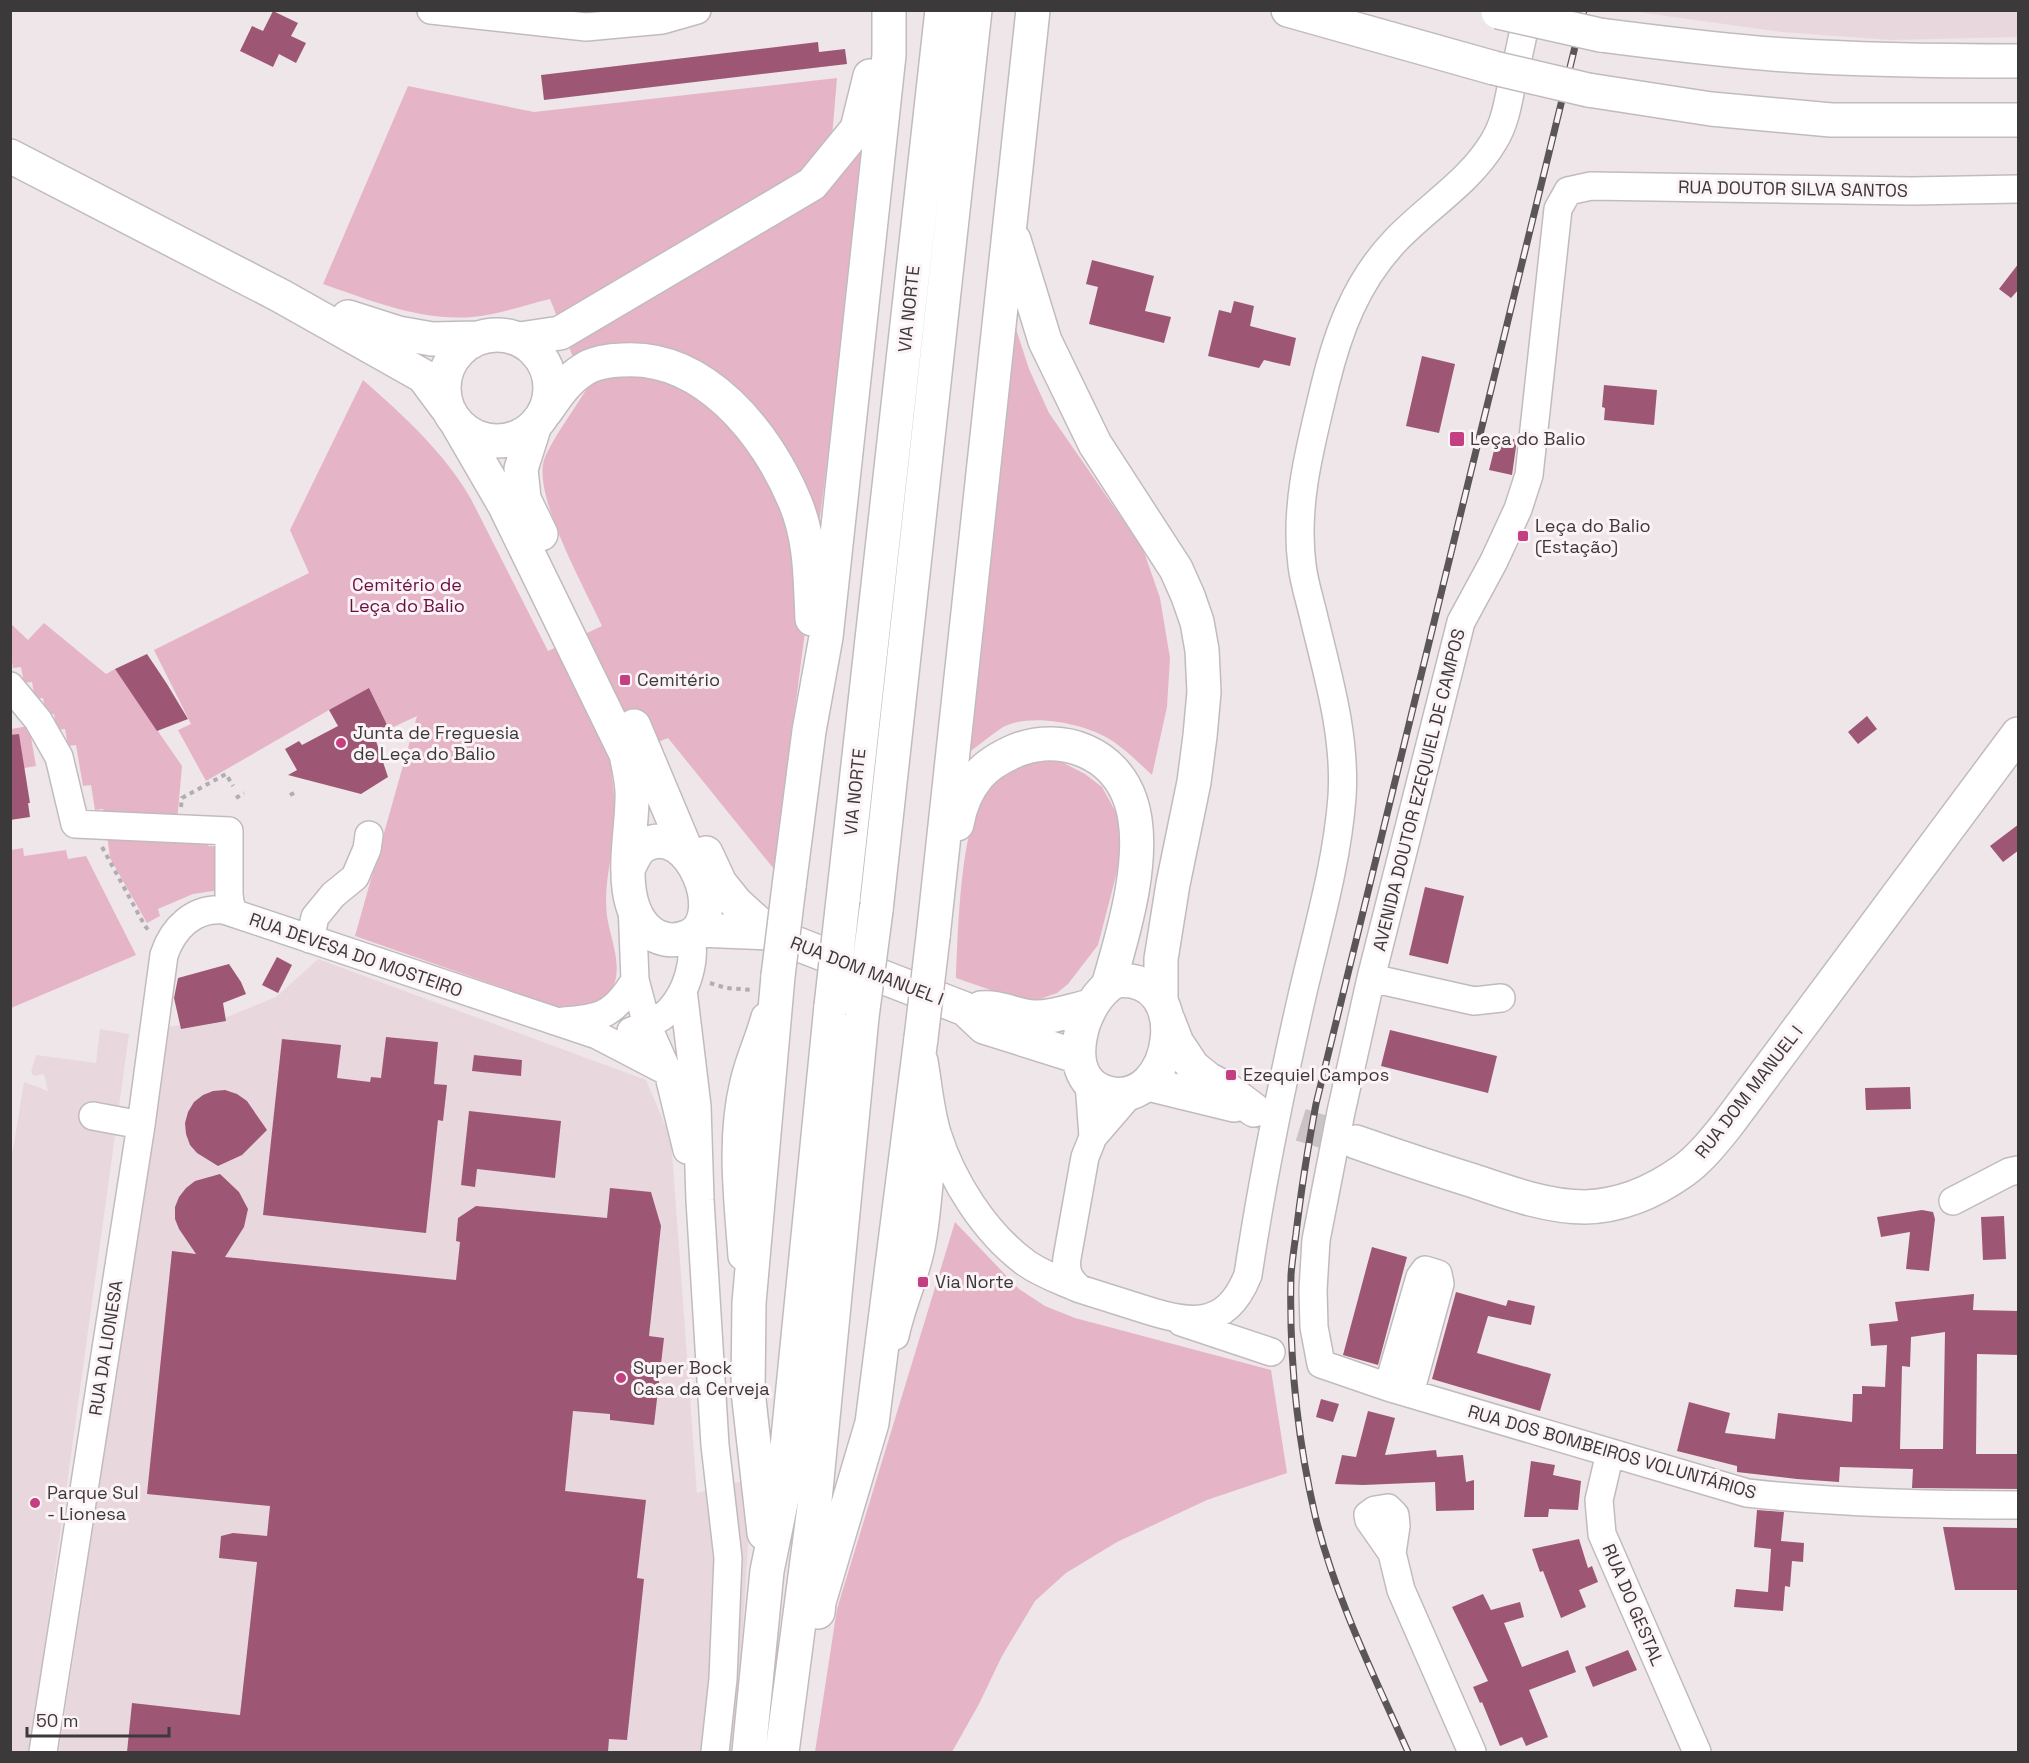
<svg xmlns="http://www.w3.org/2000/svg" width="2029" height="1763" font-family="'Space Grotesk',sans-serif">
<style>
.built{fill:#e8d8de}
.green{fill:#e6b4c7}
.building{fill:#9d5775;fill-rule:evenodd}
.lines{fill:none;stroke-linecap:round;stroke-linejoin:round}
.major-tunnel{stroke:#cac3c6;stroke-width:33;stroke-dasharray:33 16;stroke-linecap:butt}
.minor-casing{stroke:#c2bbbd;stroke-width:30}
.major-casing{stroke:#c2bbbd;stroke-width:36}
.highway-casing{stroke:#c2bbbd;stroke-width:36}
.path{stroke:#b3adaf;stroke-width:4;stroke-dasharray:4.5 4.5;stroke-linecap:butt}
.minor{stroke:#fff;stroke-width:27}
.major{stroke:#fff;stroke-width:33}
.highway{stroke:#fff;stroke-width:33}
.rail-casing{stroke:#5a5657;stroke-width:7}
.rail{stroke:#fbf3f6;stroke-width:4.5;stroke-dasharray:14;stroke-linecap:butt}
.highway-bridge-casing{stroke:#c2bbbd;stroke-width:36;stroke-linecap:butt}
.highway-bridge{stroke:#fff;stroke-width:33}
.poi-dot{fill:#c43f81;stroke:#fbf3f6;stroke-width:2}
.labels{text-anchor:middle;stroke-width:6;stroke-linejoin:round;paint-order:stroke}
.street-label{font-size:18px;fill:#3c393a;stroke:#fbf3f6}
.poi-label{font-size:18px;fill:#3c393a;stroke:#fbf3f6;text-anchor:start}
.park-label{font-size:18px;fill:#690f40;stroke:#fbf3f6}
</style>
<rect width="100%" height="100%" fill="#eee6e9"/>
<path class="built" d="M1630 11H2018V37L1891 40 1782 32Z
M318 959 646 1080 671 1139 697 1493 743 1481 749 1531 735 1752H59L169 1027 227 1017 276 997Z
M100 1029 129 1034 30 1752H11V1162L24 1082 48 1091 44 1074 34 1076 31 1072 36 1055 96 1063Z"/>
<path class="green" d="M837 78 828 185 869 142 774 869 668 738 610 761C613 782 616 804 614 825 613 858 603 883 607 916 610 938 624 967 612 989 603 1006 581 1006 564 1009L355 936 417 716 389 729 329 710 206 781 178 730 191 724 154 650 309 573 290 530 363 380C403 415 444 452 471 499L548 651 602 626C586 590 530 492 545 457 555 435 573 411 586 390L550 299C525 305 497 315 472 317 420 321 372 301 323 284L408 86 534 112Z
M1015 326 1029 369 1049 413 1143 549 1160 598 1170 658 1167 707 1152 775C1140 764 1127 751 1114 742 1089 724 1031 712 1003 727 989 736 976 748 962 757Z
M10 623 28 640 44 623 106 674 115 669 182 766 177 822 105 819 103 809 95 810 91 785 83 786 76 745 68 746 65 729 57 730 54 714 46 715 43 698 35 699 32 682 24 683 21 667 13 668 12 662H11Z
M29 726 36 766 24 768 20 741 11 743V729Z
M1035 760H1058L1085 774 1102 787 1117 814 1120 845 1118 868 1098 945 1068 984 1057 993 1040 999H1025L1008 996 956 978C958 934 960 819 988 788 1001 773 1018 767 1035 760Z
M107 834 208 839V846L222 847 220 890 193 894 158 909 160 916 147 923 110 858Z
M23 848 24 856 66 850 68 859 86 856 136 955 11 1008V850Z
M955 1222 1019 1289 1045 1306 1075 1318 1271 1370 1287 1473 1207 1500 1117 1542 1066 1573 1035 1601 1002 1656 979 1704 952 1752H815L837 1609Z"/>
<path class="building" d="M273 11 298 23 291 36 306 43 296 63 279 54 273 67 240 51 252 26 263 31Z
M818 42 819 52 845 49 847 64 544 100 541 75Z
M1092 260 1154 276 1145 311 1171 317 1164 343 1089 324 1098 287 1086 284Z
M2019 263V289L2011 298 1999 289Z
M1234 301 1254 306 1250 326 1296 338 1290 366 1264 360 1259 368 1208 356 1219 310 1231 313Z
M1422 356 1455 364 1439 433 1406 426Z
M1604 385 1657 390 1654 425 1604 420 1605 408 1602 407Z
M1498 435 1517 440 1512 475 1489 470Z
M147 654 167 684 188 719 157 731 115 669Z
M369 688 389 729 374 735 388 777 361 794 288 775 297 770 285 749 299 741 302 745 338 726 329 710Z
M1867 716 1877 729 1858 744 1848 732Z
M19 734 30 803H28L30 817 10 820V735Z
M2019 824V850L2003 862 1990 846Z
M1425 887 1464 896 1448 964 1409 955Z
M277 957 292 965 278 993 262 985Z
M229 964 241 982 246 994 223 1003 226 1021 181 1029 174 998 178 978Z
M1390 1030 1497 1056 1488 1093 1381 1066Z
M386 1037 438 1042 434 1084 447 1085 443 1121 438 1120 426 1233 263 1215 282 1039 341 1045 337 1078 370 1082 371 1077 381 1078Z
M474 1055 522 1060 521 1076 472 1071Z
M1910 1087 1911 1109 1866 1110 1865 1088Z
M225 1090 237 1094 247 1101 267 1130 242 1155 218 1166 197 1153 190 1145 186 1134 185 1123 188 1112 194 1102 203 1095 213 1091Z
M469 1111 561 1121 555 1178 477 1169 475 1187 461 1185Z
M220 1174 239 1192 248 1209 244 1227 225 1257 456 1280 460 1242 456 1241 458 1218 476 1206 607 1218 610 1188 651 1192 661 1226 649 1336 664 1338 654 1425 610 1420V1414L573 1411 565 1491 646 1500 637 1578 644 1579 627 1740 609 1739 608 1752H127L132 1703 240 1715 257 1562 219 1558 221 1536 233 1533 267 1536 270 1506 147 1494 172 1251 196 1254 179 1229 175 1219V1207L179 1197 186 1188 195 1181Z
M1922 1210 1933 1212 1935 1219 1929 1271 1906 1269 1910 1232 1881 1237 1877 1217Z
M2004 1216 2006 1259 1983 1260 1981 1217Z
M1372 1247 1407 1257 1378 1365 1343 1355Z
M1456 1292 1506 1306 1508 1300 1535 1306 1531 1325 1488 1316 1477 1353 1551 1374 1540 1411 1432 1379Z
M1974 1294 1973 1310 2019 1311V1355L1977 1354 1976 1454H2019V1489L1912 1488 1913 1469 1840 1467 1839 1482 1797 1479 1737 1472V1466L1677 1451 1689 1402 1730 1413 1725 1433 1775 1439 1778 1413 1852 1422 1853 1394H1862V1386L1885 1387 1887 1345 1871 1346 1869 1324 1898 1321 1895 1302ZM1945 1332 1943 1449H1900L1902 1366 1910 1367 1911 1337Z
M1321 1399 1339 1404 1333 1422 1316 1417Z
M1368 1411 1395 1418 1385 1455 1436 1450 1437 1457 1463 1455 1466 1482 1474 1480V1510L1436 1511 1435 1482 1363 1485 1335 1484 1342 1455 1356 1457Z
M1531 1461 1555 1465 1553 1475 1581 1481 1578 1510 1549 1509 1548 1517H1524Z
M1757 1510 1784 1512 1781 1541 1804 1543 1803 1562 1792 1561 1790 1587 1785 1586 1783 1611 1734 1607 1736 1589 1768 1592 1771 1549 1754 1547Z
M1943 1527 2019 1528V1590H1955Z
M1579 1539 1588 1568 1592 1566 1598 1582 1579 1590 1586 1607 1561 1618 1543 1571 1540 1572 1532 1549Z
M1483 1594 1491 1610 1520 1602 1524 1617 1504 1623 1522 1667 1568 1650 1576 1672 1529 1690 1548 1737 1526 1746 1522 1737 1500 1746 1482 1702 1480 1703 1473 1687 1488 1681 1452 1607Z
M1628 1650 1637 1670 1593 1687 1585 1667Z"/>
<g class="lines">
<path class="major-tunnel" d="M1254 1110 1356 1142"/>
<g class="minor-casing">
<path id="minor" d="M431 10 586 27 662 20 697 10
M2018 189 1912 191 1591 186 1568 191 1558 209 1529 475 1518 509 1494 561 1461 622 1371 978 1341 1112 1316 1240 1313 1290 1314 1327 1321 1364 1388 1387 1747 1493C1837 1503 1928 1505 2018 1505
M10 686 38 720 59 757 75 824 229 831V894L230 903 234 913
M632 904 635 980 647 1025 668 1072 687 1150
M310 939 315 917 333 895 355 877 367 849 369 835
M1371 978 1474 1001 1501 998
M683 990 697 1106 700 1200 715 1445 728 1558 723 1679 715 1752
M563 1021C602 1019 615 1013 635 980
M631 1031C644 1026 659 1021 669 1011 687 992 696 961 691 936
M924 1061C928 1084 930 1110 937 1133 952 1181 985 1233 1026 1263 1043 1275 1062 1281 1080 1289
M1089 1082 1093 1137
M1130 1094 1093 1137 1085 1157 1067 1258C1065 1271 1069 1280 1080 1289 1099 1295 1118 1301 1137 1307 1186 1323 1225 1333 1248 1275 1262 1181 1281 1088 1302 996 1317 931 1337 864 1342 797 1346 736 1328 676 1314 618 1310 600 1304 583 1302 565 1294 504 1311 444 1325 385 1338 332 1356 282 1395 241 1427 207 1470 182 1494 141 1505 123 1508 103 1512 83 1518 59 1523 35 1528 10
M93 1116 141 1125
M1953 1201 2009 1172 2018 1170
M742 1256C738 1199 730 1139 744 1082 749 1060 759 1039 765 1017
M1181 1322 1271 1352
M895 1336C901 1308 913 1281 920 1252 929 1213 927 1172 937 1133
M1388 1387 1420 1277 1425 1270 1438 1274 1440 1284 1410 1393
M1610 1453 1599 1500 1602 1534 1697 1752
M1392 1553 1369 1520 1368 1515 1375 1510 1388 1508 1395 1515 1396 1526 1392 1553 1401 1590 1472 1752
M43 1752 141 1125 164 955C173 928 194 907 224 910L597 1035 668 1072"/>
</g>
<g class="major-casing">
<path id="major" d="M10 156 281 296 423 376 446 407
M348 317 398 333 432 339 479 338
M444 388a53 53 0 1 1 106 0a53 53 0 1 1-106 0Z
M458 425 505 506 626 754C629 769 633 784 632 799 632 838 613 912 656 936 667 941 676 941 687 937 730 922 691 820 645 845 637 849 633 859 629 867
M534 428 521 469 524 499 541 534
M634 726 689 857
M706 853 720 883 736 903 769 933
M698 930 769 933 965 1009 984 1027 1079 1057
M1116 981C1196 972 1175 1110 1108 1093 1058 1081 1080 999 1116 981Z
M981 1008C1000 1006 1015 1016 1034 1017 1053 1018 1072 1010 1091 1006
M1168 1020 1177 1043 1193 1067 1208 1079 1225 1088 1254 1110
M1148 1084 1234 1105
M1356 1142C1396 1156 1435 1169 1474 1181 1509 1193 1548 1207 1585 1207 1621 1206 1655 1191 1683 1171 1700 1159 1714 1141 1727 1125L2018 734"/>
</g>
<g class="highway-casing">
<path id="highway" d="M1288 10 1494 68
M1600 35C1662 43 1724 51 1786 55 1863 60 1941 61 2018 61
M1588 90 1711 109 1831 120H2018
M1014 240 1045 341 1095 444 1176 569 1188 596 1197 622 1202 650 1204 692 1200 736 1194 782 1173 884 1161 959V1000
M520 339 560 333 812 184 857 129 870 76
M546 411C557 395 567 380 583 370 593 363 610 360 622 360 704 354 767 434 795 502 811 540 810 579 812 619
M957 824C960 806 967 789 979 775 989 763 1003 756 1017 750 1064 733 1115 753 1131 802 1148 854 1123 935 1108 986
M789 886 809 731 826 637 889 55V10
M843 900 942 10
M876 910 975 10
M933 937 1033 10
M764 1533 748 1391 749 1303 778 976
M818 1612 819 1602 872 1423 921 1038
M749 1752 767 1571 782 1498 831 1006
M782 1752 815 1500 862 1017"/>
</g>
<path class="path" d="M290 795 298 791
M236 798 244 793
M181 807 182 798 226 774 233 786
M102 847 145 926 150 932
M710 983 726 988 753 990"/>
<use href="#minor" class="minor"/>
<use href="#major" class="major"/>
<use href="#highway" class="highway"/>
<g class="rail-casing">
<path id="rail" d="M1408 1752C1374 1676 1335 1597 1315 1515 1297 1437 1289 1355 1291 1275 1292 1262 1294 1248 1296 1234 1301 1190 1308 1147 1316 1104L1584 10"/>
</g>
<use href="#rail" class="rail"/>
<g class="highway-bridge-casing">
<path id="highway-bridge" d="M1498 12 1600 35
M1494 68 1588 90
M778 976 789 886
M831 1006 843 900
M862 1017 876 910
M921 1038 933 937"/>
</g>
<use href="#highway-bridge" class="highway-bridge"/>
</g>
<g class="poi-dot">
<rect x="1449" y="431" width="16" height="16" rx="3"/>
<rect x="1517" y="530" width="12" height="12" rx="3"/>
<rect x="619" y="674" width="12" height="12" rx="3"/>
<circle cx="341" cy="743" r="6"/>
<rect x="1225" y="1069" width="12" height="12" rx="3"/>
<rect x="917" y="1276" width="12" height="12" rx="3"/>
<circle cx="621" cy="1378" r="6"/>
<circle cx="35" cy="1503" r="6"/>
</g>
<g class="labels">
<g class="street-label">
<text transform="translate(1793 189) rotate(1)" y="6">RUA DOUTOR SILVA SANTOS</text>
<text transform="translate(909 309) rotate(-84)" y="6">VIA NORTE</text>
<text transform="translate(1419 790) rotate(-76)" y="6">AVENIDA DOUTOR EZEQUIEL DE CAMPOS</text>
<text transform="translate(855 792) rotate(-84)" y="6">VIA NORTE</text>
<text transform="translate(356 955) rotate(19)" y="6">RUA DEVESA DO MOSTEIRO</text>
<text transform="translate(867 971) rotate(21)" y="6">RUA DOM MANUEL I</text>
<text transform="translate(1749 1092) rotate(-52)" y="6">RUA DOM MANUEL I</text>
<text transform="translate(106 1348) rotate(-81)" y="6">RUA DA LIONESA</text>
<text transform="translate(1612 1452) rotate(16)" y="6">RUA DOS BOMBEIROS VOLUNTÁRIOS</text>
<text transform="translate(1633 1605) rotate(67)" y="6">RUA DO GESTAL</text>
</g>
<g class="poi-label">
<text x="1470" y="445">Leça do Balio</text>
<text x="1535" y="532">Leça do Balio<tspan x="1535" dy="21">(Estação)</tspan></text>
<text x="637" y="686">Cemitério</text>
<text x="353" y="739">Junta de Freguesia<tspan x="353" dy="21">de Leça do Balio</tspan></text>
<text x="1243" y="1081">Ezequiel Campos</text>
<text x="935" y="1288">Via Norte</text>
<text x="633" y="1374">Super Bock<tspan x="633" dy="21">Casa da Cerveja</tspan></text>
<text x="47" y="1499">Parque Sul<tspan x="47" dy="21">- Lionesa</tspan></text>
</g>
<g class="park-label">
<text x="407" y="591">Cemitério de<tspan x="407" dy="21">Leça do Balio</tspan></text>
</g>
</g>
<rect width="2029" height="1763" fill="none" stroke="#3c393a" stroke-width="24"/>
<path d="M27 1727v9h142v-9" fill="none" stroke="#3c393a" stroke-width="3"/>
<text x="36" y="1727" font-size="18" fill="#3c393a" stroke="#fbf3f6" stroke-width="4.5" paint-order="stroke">50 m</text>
</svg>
